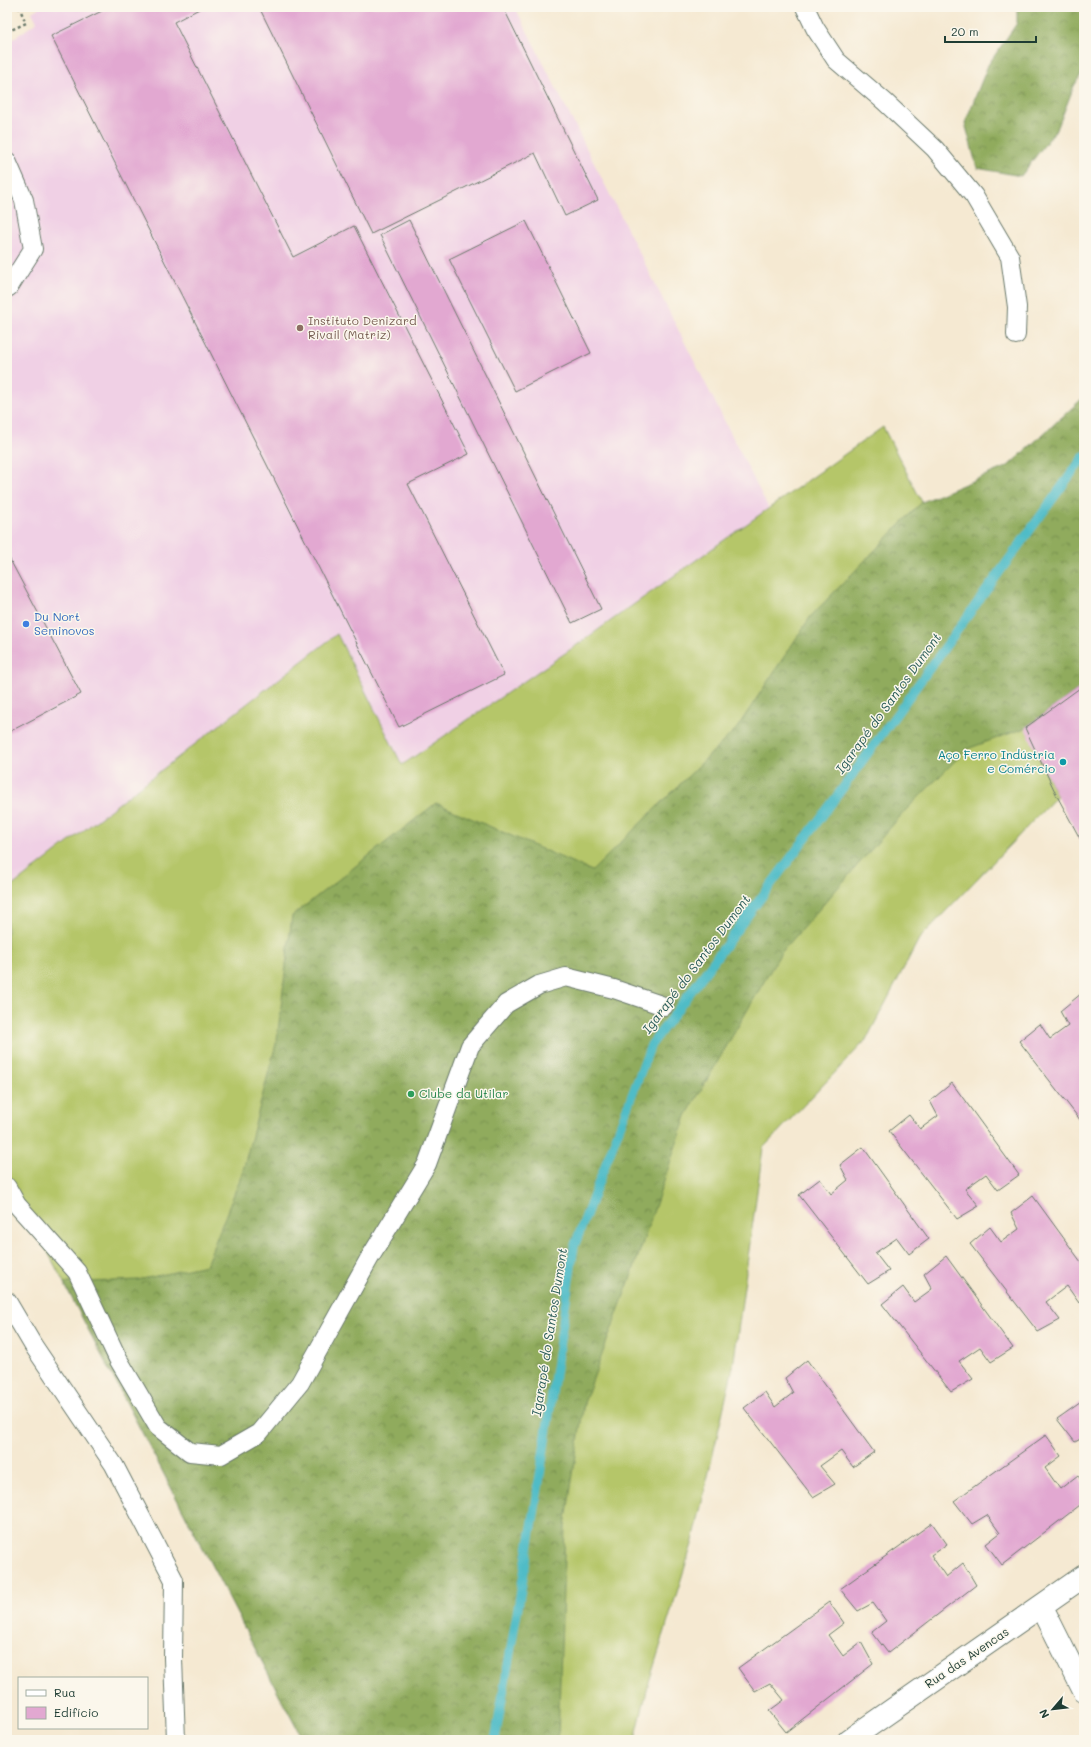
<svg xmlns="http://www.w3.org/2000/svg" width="1091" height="1747" font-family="Mali,sans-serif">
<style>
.built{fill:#f0d0e5}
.grass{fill:#b5c669;stroke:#6a824e}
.forest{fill:url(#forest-crowns);stroke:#587448}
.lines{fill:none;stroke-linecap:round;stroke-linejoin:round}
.stream{stroke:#4fbcc7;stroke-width:9}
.building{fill:#e2a8d1}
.service-casing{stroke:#6a796b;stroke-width:20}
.minor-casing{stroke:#6a796b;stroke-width:24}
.path{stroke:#6a796b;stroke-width:2.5;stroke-dasharray:3 3;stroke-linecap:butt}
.service{stroke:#fff;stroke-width:18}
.minor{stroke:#fff;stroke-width:22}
.education-dot{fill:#8d6e63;stroke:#fbf7ec;stroke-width:1.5}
.shop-dot{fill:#3f7fe0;stroke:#fbf7ec;stroke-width:1.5}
.culture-dot{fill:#0f9aa8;stroke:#fbf7ec;stroke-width:1.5}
.leisure-dot{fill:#2e9e5b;stroke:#fbf7ec;stroke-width:1.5}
.labels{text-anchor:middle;stroke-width:3;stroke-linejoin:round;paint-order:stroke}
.education-label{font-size:12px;fill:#785e54;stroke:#fbf7ec;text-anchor:start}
.shop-label{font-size:12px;fill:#366cbe;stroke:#fbf7ec;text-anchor:start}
.culture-label{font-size:12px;fill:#0d838f;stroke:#fbf7ec;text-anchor:end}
.leisure-label{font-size:12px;fill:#27864d;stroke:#fbf7ec;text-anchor:start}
.street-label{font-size:12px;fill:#1f3d34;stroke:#fbf7ec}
.water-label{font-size:13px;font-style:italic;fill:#2b5d59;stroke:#fbf7ec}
</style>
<defs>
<pattern id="forest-crowns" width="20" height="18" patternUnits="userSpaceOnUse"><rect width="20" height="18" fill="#90ab5d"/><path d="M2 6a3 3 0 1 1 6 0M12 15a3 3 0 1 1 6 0" fill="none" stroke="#758c4e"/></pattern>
</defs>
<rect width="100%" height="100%" fill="#fbf7ec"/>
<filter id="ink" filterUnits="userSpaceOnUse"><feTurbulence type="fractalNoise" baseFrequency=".025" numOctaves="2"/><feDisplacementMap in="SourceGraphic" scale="8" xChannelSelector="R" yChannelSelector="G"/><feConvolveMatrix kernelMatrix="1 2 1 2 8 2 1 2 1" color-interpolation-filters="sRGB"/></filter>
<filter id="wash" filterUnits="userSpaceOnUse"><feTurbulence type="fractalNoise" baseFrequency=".012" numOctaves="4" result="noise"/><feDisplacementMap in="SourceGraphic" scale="16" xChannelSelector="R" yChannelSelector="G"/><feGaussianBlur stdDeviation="0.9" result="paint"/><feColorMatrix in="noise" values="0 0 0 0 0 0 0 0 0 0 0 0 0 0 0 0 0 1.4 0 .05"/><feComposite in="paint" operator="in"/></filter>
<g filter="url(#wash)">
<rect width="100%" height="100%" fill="#f5e9d2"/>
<path class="built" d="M40 7H515L769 509 574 647 401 765 337 634 7 890V43L37 22 32 12Z"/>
<path class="grass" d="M883 427 922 502 1057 796 919 939 866 1040 763 1148 733 1367 693 1541 649 1682 635 1740H303L7 1174V890L337 634 402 765 574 647Z"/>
<path class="forest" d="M1017 7H1084V70L1074 86 1058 127 1021 176 977 168 965 123 988 65 1017 23Z
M1084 397V685L1025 728 967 749 904 812 780 954 686 1116 633 1271 584 1403 565 1526 558 1740H303L64 1283 138 1280 206 1265 242 1174 277 1040 292 916 436 803 592 871 737 728 811 616 922 502 1008 466Z"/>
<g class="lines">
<path class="stream" d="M495 1740 535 1509 574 1247 651 1045 834 800 1084 456"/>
</g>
<g id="blocks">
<path class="building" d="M110 7H203L174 22 293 257 354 226 469 454 408 484 504 675 399 727 51 36Z
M259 7H503L598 200 565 216 535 153 371 234Z
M409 220 601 609 572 623 380 235Z
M526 221 591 353 515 391 449 259Z
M7 554 81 694 7 733Z
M1084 685V846L1057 796 1025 728Z
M1082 993 1084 995V1125L1019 1041 1040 1024 1050 1039 1068 1026 1060 1011Z
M952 1083 1019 1175 998 1190 986 1174 965 1189 979 1206 957 1219 889 1131 909 1115 920 1129 938 1116 930 1101Z
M863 1147 929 1239 909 1254 897 1238 875 1253 889 1271 868 1284 799 1195 820 1179 831 1194 848 1180 840 1165Z
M1033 1196 1084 1266V1299L1079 1303 1067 1286 1046 1302 1060 1320 1038 1332 970 1244 990 1227 1001 1242 1019 1229 1011 1213Z
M946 1256 1013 1348 991 1362 980 1347 959 1361 973 1379 951 1392 882 1304 903 1287 914 1302 932 1289 924 1274Z
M807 1360 874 1452 853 1467 841 1451 820 1466 835 1484 813 1497 744 1408 765 1392 775 1407 793 1393 785 1378Z
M1084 1400V1437L1075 1442 1057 1419Z
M1046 1435 1061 1456 1045 1468 1060 1489 1078 1475 1084 1486V1502L1002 1565 986 1544 1000 1533 987 1515 972 1524 954 1501Z
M932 1523 947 1544 931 1555 946 1577 963 1563 976 1585 888 1653 872 1632 886 1621 873 1603 858 1611 840 1589Z
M829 1602 844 1623 828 1635 843 1656 861 1642 873 1664 786 1732 769 1711 784 1700 770 1683 755 1691 738 1668Z"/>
</g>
</g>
<g filter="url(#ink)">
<use href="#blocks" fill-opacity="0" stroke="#6a796b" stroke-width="1"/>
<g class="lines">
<g class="service-casing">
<path id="service" d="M805 7 815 28 836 60 885 102 935 149 974 196 1010 257 1017 307 1016 335
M7 161 24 200 33 249 9 287 7 288
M7 1187 17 1205 77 1272 118 1359 158 1427 190 1452 221 1455 259 1433 300 1383 369 1259 427 1164 470 1046 506 1004 539 985 566 977 614 989 664 1006
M7 1301 33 1345 114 1465 174 1580 173 1658 176 1740"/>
</g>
<g class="minor-casing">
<path id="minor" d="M1042 1607 1084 1691
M849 1740 1084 1576"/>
</g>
<path class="path" d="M7 32 26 23 19 7"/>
<use href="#service" class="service"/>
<use href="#minor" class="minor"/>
</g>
</g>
<circle class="education-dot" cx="300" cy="328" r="4"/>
<circle class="shop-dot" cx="26" cy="624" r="4"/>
<circle class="culture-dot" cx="1063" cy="762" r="4"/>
<circle class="leisure-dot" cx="411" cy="1094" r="4"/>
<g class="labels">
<g class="education-label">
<text x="308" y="325">Instituto Denizard<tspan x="308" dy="14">Rivail (Matriz)</tspan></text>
</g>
<g class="shop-label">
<text x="34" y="621">Du Nort<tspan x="34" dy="14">Seminovos</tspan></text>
</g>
<g class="culture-label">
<text x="1055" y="759">Aço Ferro Indústria<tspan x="1055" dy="14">e Comércio</tspan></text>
</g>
<g class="leisure-label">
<text x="419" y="1098">Clube da Utilar</text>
</g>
<g class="street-label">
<text transform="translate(967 1658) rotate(-34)" y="4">Rua das Avencas</text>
</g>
<g class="water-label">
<text transform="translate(888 703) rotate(-54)" y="5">Igarapé do Santos Dumont</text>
<text transform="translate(696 964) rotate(-53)" y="5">Igarapé do Santos Dumont</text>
<text transform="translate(549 1332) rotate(-81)" y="5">Igarapé do Santos Dumont</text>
</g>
</g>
<rect width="1091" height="1747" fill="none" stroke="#fbf7ec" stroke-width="24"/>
<rect x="18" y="1677" width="130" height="52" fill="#fbf7ec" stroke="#a3ada2"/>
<rect x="26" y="1690" width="20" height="6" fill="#ffffff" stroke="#a3ada2"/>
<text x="54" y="1697" font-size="12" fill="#1f3d34">Rua</text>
<rect x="26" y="1707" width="20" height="12" fill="#e2a8d1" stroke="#a3ada2"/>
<text x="54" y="1717" font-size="12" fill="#1f3d34">Edifício</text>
<g transform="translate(1053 1709) rotate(242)" stroke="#fbf7ec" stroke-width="3" paint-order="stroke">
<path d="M0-3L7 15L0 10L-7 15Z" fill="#1f3d34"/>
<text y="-6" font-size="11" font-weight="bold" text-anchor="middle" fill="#1f3d34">N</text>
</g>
<path d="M945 36v6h91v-6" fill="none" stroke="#1f3d34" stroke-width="2"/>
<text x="951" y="36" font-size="12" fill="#1f3d34" stroke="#fbf7ec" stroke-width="3" paint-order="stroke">20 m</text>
</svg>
